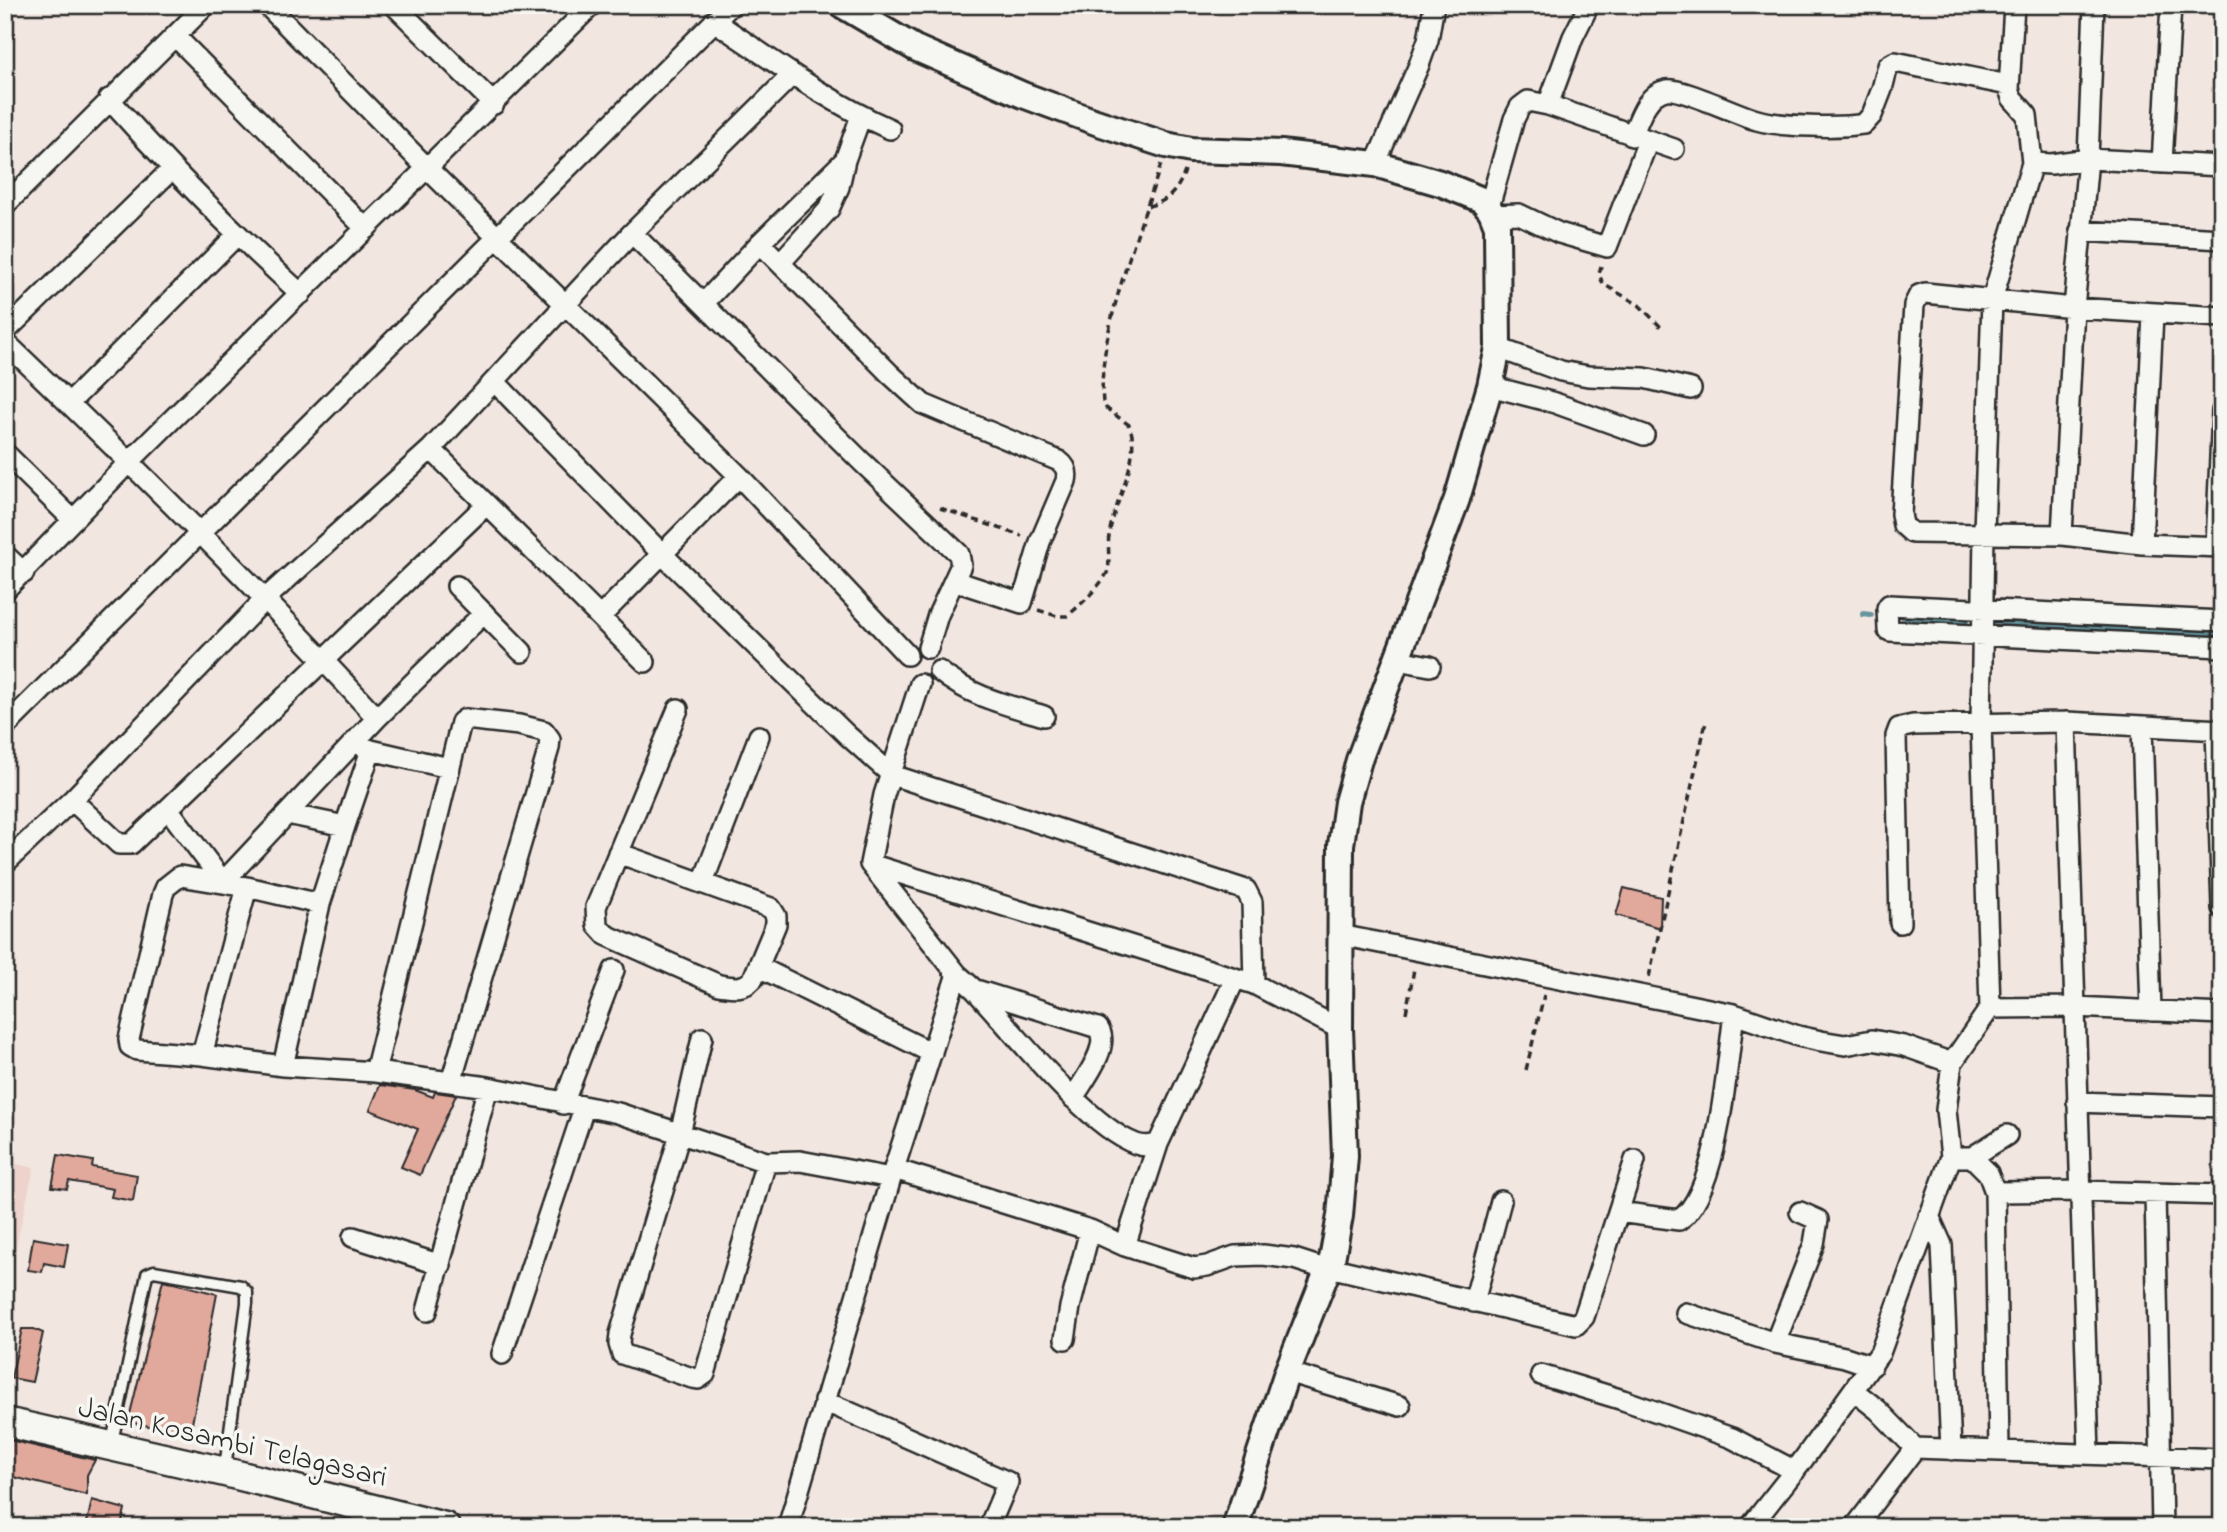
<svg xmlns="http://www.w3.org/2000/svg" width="2227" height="1532" font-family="'Indie Flower',sans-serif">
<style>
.built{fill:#edd3cc}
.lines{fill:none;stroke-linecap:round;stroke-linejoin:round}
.stream{stroke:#65959e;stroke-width:6}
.building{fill:#e1a89c;stroke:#2b2b2b;stroke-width:2}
.service-casing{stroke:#2b2b2b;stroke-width:15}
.minor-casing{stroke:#2b2b2b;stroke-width:24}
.tertiary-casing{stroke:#2b2b2b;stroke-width:30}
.secondary-casing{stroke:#2b2b2b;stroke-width:33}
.path{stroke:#2b2b2b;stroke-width:3.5;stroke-dasharray:7 5;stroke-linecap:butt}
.service{stroke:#f6f6f2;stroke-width:10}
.minor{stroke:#f6f6f2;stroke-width:19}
.tertiary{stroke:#f6f6f2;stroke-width:24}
.secondary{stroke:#f6f6f2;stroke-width:28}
.labels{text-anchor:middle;stroke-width:7;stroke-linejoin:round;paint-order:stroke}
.street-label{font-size:30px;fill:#2b2b2b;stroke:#f6f6f2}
</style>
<rect width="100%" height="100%" fill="#f2e6e1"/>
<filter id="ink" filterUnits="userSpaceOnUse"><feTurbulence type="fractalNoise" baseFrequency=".0143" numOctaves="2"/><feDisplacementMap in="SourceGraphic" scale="14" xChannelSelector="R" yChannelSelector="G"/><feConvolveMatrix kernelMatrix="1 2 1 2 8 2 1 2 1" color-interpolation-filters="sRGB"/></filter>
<g filter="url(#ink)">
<path class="built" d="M5 1161 34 1168 5 1294Z"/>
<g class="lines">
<path class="stream" d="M1863 614 1871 615
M1904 617 1966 621
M1998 623 2222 634"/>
</g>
<path class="building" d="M1624 888 1661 897 1660 928 1616 915Z
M380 1085 415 1090 433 1097 435 1092 456 1095 420 1175 401 1167 418 1129 370 1110Z
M58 1155 93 1161 92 1167 137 1175 133 1201 111 1197 113 1189 69 1181 67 1189 52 1187Z
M33 1238 68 1244 64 1267 44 1263 42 1272 28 1270Z
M163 1280 217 1294 190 1434 128 1422Z
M22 1329H34L43 1333 32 1382 11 1378Z
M5 1439 95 1460 87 1475V1495L5 1475Z
M92 1500 125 1509 121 1527H86Z"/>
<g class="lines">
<g class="service-casing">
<path id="service" d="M112 1442 147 1274 154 1271 241 1286 247 1292V1303L225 1468"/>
</g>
<g class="minor-casing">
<path id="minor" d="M267 5 428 169 739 476 907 655
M394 5 494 104
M714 21C772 60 826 101 890 129
M175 36 366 229
M109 99C170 168 233 232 301 294
M1548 105 1573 37 1589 5
M1632 136C1639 120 1646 94 1666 90 1681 87 1738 115 1757 120 1782 127 1840 128 1864 124L1872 115 1882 89 1888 66 1895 62 2008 85
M2032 163 2051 164 2088 159 2222 166
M2162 163 2171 5
M1375 164 1419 65 1428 40 1434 5
M5 205 206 5
M1489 207 1514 119 1520 107 1528 101 1548 105 1674 149
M1493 215 1519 214 1559 233 1607 247 1648 141
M2080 231 2222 239
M632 233 862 462 959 554 961 565 938 615 928 648
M760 243 890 374 923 404 1059 461C1066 466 1068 472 1066 481L1040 542 1022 603 955 581
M781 262 829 209 839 187 845 160 861 116
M704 303 760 243 845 160
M2222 317 2074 308 1925 293 1919 295 1914 305 1901 514 1903 525 1912 533 2062 535 2142 544 2222 547
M5 332 172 169
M5 342C133 464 258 588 377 718
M1498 348 1561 371 1588 376 1644 378 1691 389
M495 382 663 555 847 735 892 775 1246 890 1252 902 1254 984
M1490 386 1555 403 1644 435
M69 403 237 235
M431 449 645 662
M5 453 73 520
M2062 535 2074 308 2088 159 2094 5
M2142 544 2153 314
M2216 547 2222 411
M5 555 24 573
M457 586 522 652
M5 590 130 461 592 5
M600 617 739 476
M2222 621 1889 605 1887 608 1888 630 1890 631 2222 647
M1398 660 1430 666
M939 671C969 696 1007 705 1044 716
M920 684 884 795 870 864 957 974 975 990C1012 1030 1088 1127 1136 1144 1144 1147 1150 1146 1158 1144
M2066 722 2089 1454
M2142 726 2151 1011
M5 727 731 5
M2216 730 2222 908
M371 750 449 768
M72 800 119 844H131L486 505
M169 810 223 882 377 718 484 613
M345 826 371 750 354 742
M618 853 771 908 776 916V924L753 979C743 990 733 987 719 985L606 935 597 925 596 907 678 709
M5 863 72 800 265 599 431 449 632 233 792 75
M870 864 1254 984 1340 1029
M703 882 759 736
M320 904 247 887 180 876 166 887 163 894 129 1039 130 1046 137 1050 202 1055 283 1066 375 1072 488 1087 618 1113 766 1162 800 1161 891 1178
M1900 923 1896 736 1899 728 1913 725 2066 722 2222 730
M1340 935 1734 1014 1798 1036 1821 1041 1845 1045 1872 1040 1904 1046 1952 1063
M759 967 932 1053
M976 990 1098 1028C1112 1046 1083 1081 1073 1098
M1990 1008 2075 1007 2222 1014
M702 1038 680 1134 620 1334 619 1344 622 1354 692 1378 698 1379 705 1374 766 1162
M202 1055 247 887
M283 1066 320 904 345 826 287 814
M375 1072 461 722 465 719 519 725 544 731 550 739 549 748 451 1082
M2077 1102 2222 1107
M563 1104 614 970
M1951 1157H1972L1988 1173 1995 1192 1999 1451
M1972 1157 2007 1135
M894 1169 1090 1230 1125 1246 1194 1268 1207 1266 1235 1256 1263 1255 1294 1259 1328 1270
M1995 1192 2081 1191 2222 1195
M2155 1193 2162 1527
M1618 1212 1679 1220C1719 1194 1727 1062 1734 1014
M1929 1216 1942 1245 1951 1450
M353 1237 441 1265
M1125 1246 1158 1144 1235 979
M1329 1267 1576 1325 1584 1317 1635 1160
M1474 1302 1501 1201
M427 1311 488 1087
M1686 1313 1775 1343 1845 1357 1872 1366
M1065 1339 1070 1307 1090 1230
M1775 1343 1814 1244 1818 1220 1800 1212
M502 1354 584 1108
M1287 1372 1400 1406
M1541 1375 1623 1400 1732 1438 1795 1471
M1854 1391 1878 1410 1915 1448 2222 1459
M824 1401 1008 1482 989 1527
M788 1527 891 1178 957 974
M1750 1527 1800 1464 1880 1353 1951 1157 1946 1110 1952 1063 1990 1008 1981 724 1984 532 1992 300 2032 163 2027 115 2012 98 2009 89 2014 5
M1855 1527 1915 1448"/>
</g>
<g class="tertiary-casing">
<path id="tertiary" d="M842 5 915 48 1023 95 1096 122 1166 145 1191 150 1281 153 1375 164 1440 183 1482 200 1491 211 1497 226 1498 348 1490 386 1457 499 1359 760 1347 802 1341 845 1340 1029 1345 1156 1340 1216 1332 1259 1287 1372 1235 1527"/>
</g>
<g class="secondary-casing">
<path id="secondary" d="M5 1422 225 1472 445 1527"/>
</g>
<path class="path" d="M1148 206C1168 202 1178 190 1185 171
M1601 266 1599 274 1603 284 1639 305 1661 327
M940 508 1022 536
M1038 610 1057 616H1067C1078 608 1101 585 1107 573 1111 566 1107 545 1109 536 1113 503 1143 457 1129 425L1106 408 1103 402C1096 333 1140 231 1161 164
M1649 977 1706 722
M1406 1013 1414 969
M1526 1070 1544 995"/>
<use href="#service" class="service"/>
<use href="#minor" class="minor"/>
<use href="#tertiary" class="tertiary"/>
<use href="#secondary" class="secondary"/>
</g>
</g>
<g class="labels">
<g class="street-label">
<text transform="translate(233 1441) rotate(13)" y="10">Jalan Kosambi Telagasari</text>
</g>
</g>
<rect width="2227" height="1532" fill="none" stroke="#f6f6f2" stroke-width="28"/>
<rect x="14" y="14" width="2199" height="1504" fill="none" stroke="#2b2b2b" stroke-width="2.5" filter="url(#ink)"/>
</svg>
